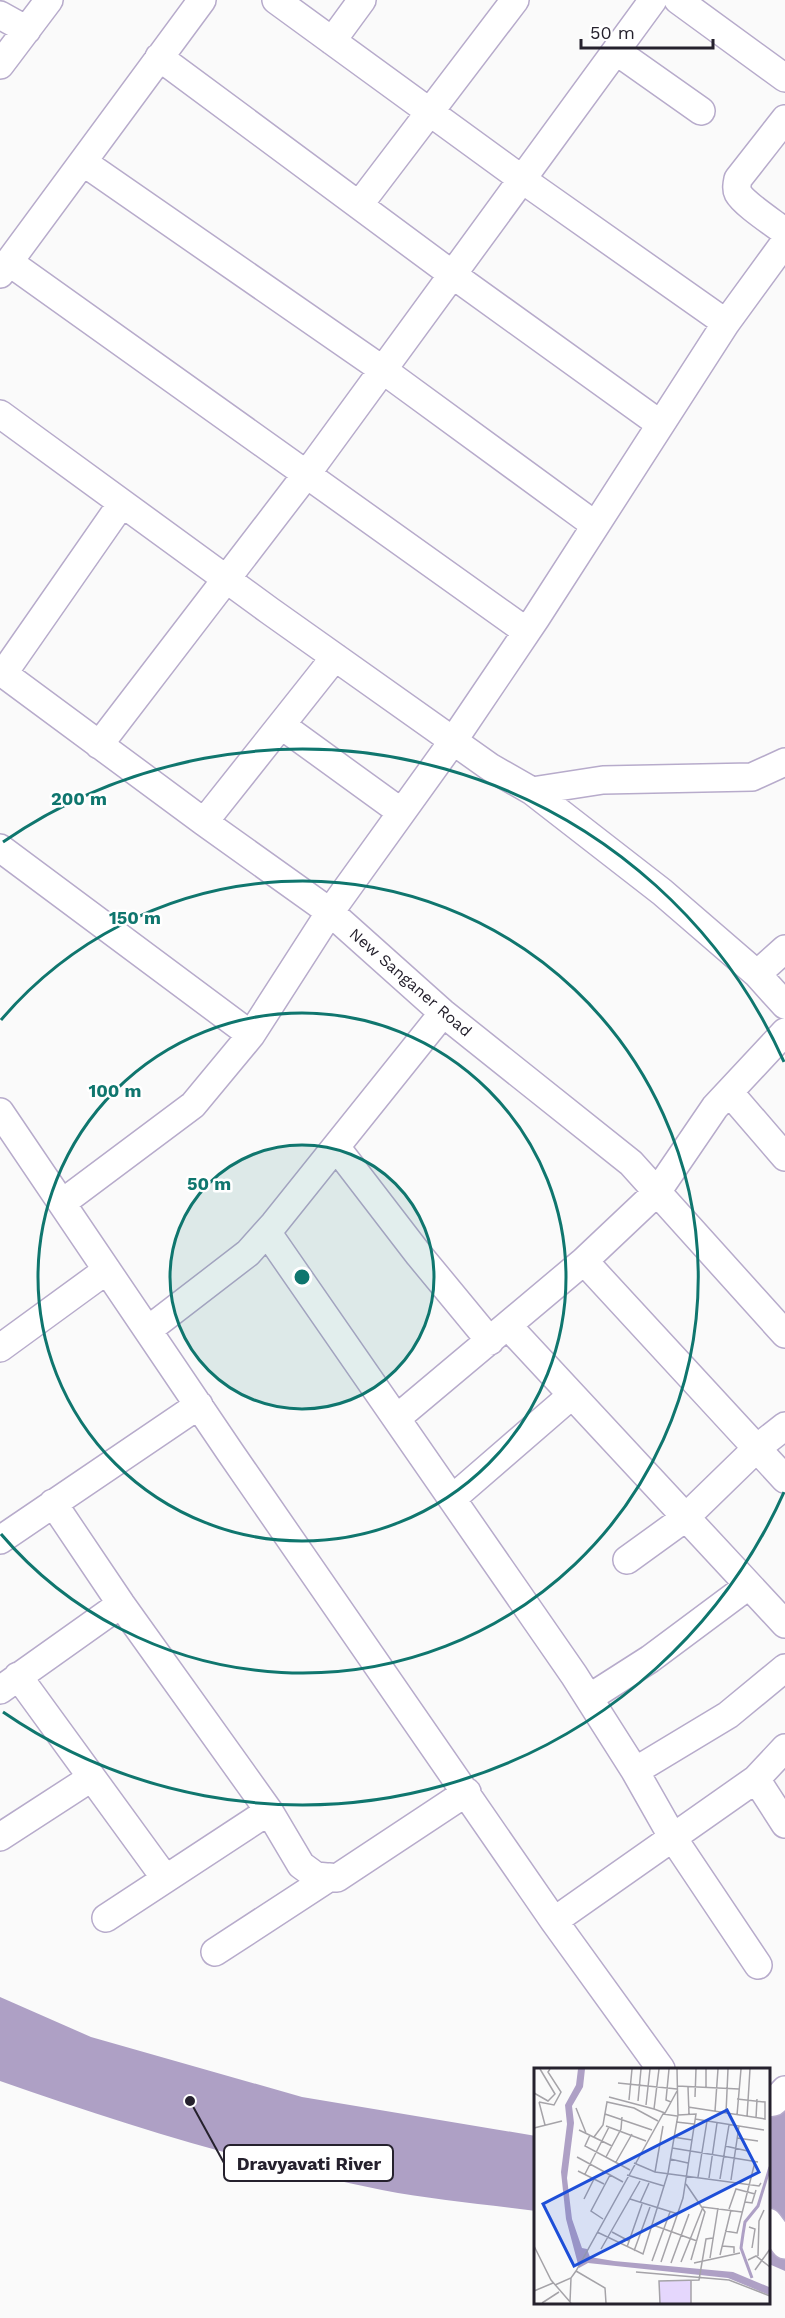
<svg xmlns="http://www.w3.org/2000/svg" width="785" height="2318" font-family="'Work Sans',sans-serif">
<style>
.water{fill:#aea0c5}
.lines{fill:none;stroke-linecap:round;stroke-linejoin:round}
.minor-casing{stroke:#b7abcb;stroke-width:30}
.minor{stroke:#fff;stroke-width:27}
.ring{fill:none;stroke:#0f766e;stroke-width:3}
.labels{text-anchor:middle;stroke-width:5;stroke-linejoin:round;paint-order:stroke}
.street-label{font-size:16px;fill:#25212d;stroke:#fff}
.inset-river{fill:none;stroke:#aea0c5;stroke-width:3}
.inset-road{fill:none;stroke:#a5a3a8;stroke-width:1.5}
.view{fill:#1d4ed8;fill-opacity:0.15;stroke:#1d4ed8;stroke-width:3}
.inset-edge{fill:none;stroke:#25212d;stroke-width:3}
.centre{fill:#0f766e;stroke:#fff;stroke-width:3}
.ring-label{font-size:18px;text-anchor:middle;font-weight:bold;fill:#0f766e;stroke:#fff;stroke-width:5;stroke-linejoin:round;paint-order:stroke}
.leader{fill:none;stroke:#25212d;stroke-width:2}
.callout-dot{fill:#25212d;stroke:#fff;stroke-width:2}
.callout{fill:#fff;stroke:#25212d;stroke-width:2}
.callout-label{font-size:18px;text-anchor:middle;font-weight:bold;fill:#25212d}
</style>
<rect width="100%" height="100%" fill="#fafafa"/>
<path class="water" d="M0 1997 91 2037 302 2097 536 2136V2211C485 2204 433 2200 382 2190 252 2164 125 2125 0 2081Z
M785 2102V2271L769 2264V2112Z"/>
<g class="lines">
<g class="minor-casing">
<path id="minor" d="M276 0 523 180 726 323
M678 0 785 78
M0 15 27 30
M332 41 362 0
M616 51 701 111
M159 57 453 275 660 424
M0 65 49 0
M785 119 738 179C737 184 736 189 738 193 744 204 775 224 785 232
M83 162 383 370 595 525
M359 205 515 0
M9 262 526 631
M0 274 202 0
M0 414 270 611 490 767 532 791 662 892 757 974 785 1005
M0 671 204 822 330 912 443 1013 631 1163 785 1334
M3 674 122 503
M281 725 401 812
M99 745 306 475 653 0
M532 791 603 780 752 777 785 762
M204 822 335 657
M0 848 251 1035
M757 974 785 949
M729 1092 785 1157
M0 1112 230 1452 554 1921 661 2069
M336 1147 419 1255 490 1341
M62 1203 193 1105 251 1035 330 912 453 741 536 618 726 323 785 242
M267 1232 574 1675 635 1771 673 1838 758 1965
M584 1261 785 1479
M508 1326 785 1624
M148 1330 248 1253 274 1224 443 1013
M0 1348 107 1270
M397 1418 584 1261 657 1192 715 1107 785 1032
M453 1498 572 1395
M53 1503 121 1604 269 1811 301 1865 316 1876 337 1878 467 1792
M0 1540 199 1405
M627 1560 685 1518 757 1448 785 1426
M18 1676 165 1878
M0 1690 121 1604
M589 1698 650 1659 748 1586
M635 1771 728 1715 785 1668
M756 1779 785 1824
M0 1837 91 1778
M106 1918 269 1811
M554 1921 756 1779 785 1748
M215 1952 330 1877
M768 2103 774 2102 785 2090
M768 2222 785 2245"/>
</g>
<use href="#minor" class="minor"/>
</g>
<circle cx="302" cy="1277" r="132" fill="#0f766e" fill-opacity=".12"/>
<g class="ring">
<circle cx="302" cy="1277" r="132"/>
<circle cx="302" cy="1277" r="264"/>
<path d="M1 1020A396 396 0 1 1 1 1534"/>
<path d="M784 1492A528 528 0 0 1 3 1712M3 842A528 528 0 0 1 784 1062"/>
</g>
<g class="labels">
<g class="street-label">
<text transform="translate(411 982) rotate(41)" y="6">New Sanganer Road</text>
</g>
</g>
<g transform="translate(534 2068)">
<rect width="236" height="236" fill="#fafafa"/>
<path d="M125 213H157V235H125Z" fill="#e5d7fd"/>
<path d="M44 1H51L49 19 38 38 40 55 33 110 38 151 48 180 53 181 56 189 80 193 199 204 235 219V227L194 210 54 195 45 200 32 151 27 104 33 56 31 37 42 17Z" fill="#aea0c5"/>
<path class="inset-river" d="M218 210 207 180 209 166 211 154 224 138 236 99"/>
<path class="inset-road" d="M125 1 120 41 131 45 143 23M135 1 132 32 137 34M84 15 143 21M143 18 205 21M154 19 155 46M172 20V1M0 25 14 33 21 26 6 1M75 29 120 41M161 29 162 1M95 32 98 1M104 33 107 1M5 34 20 37 27 24 14 4 16 1M5 34 11 57M112 37 116 1M154 39 231 51V34L203 31M42 40 52 65M181 43 184 1M192 45 194 1M71 46 118 62M203 47 207 1M213 49 216 1M222 50 223 31M161 51 230 62M142 54 160 56M72 58 112 73M0 60 28 53M45 62 78 78M56 67 51 78 96 102M60 69 69 57 73 34 100 40 124 53M139 69 158 72M203 70 224 73M191 78 214 83M138 80 224 94M43 89 89 114M72 89 87 61 88 49M136 91 154 95M82 94 98 66M100 95 121 104 225 118 227 115M44 103 70 116M121 104 129 58M51 106 75 59M93 107 130 118M164 109 173 53M175 110 183 55M186 111 195 57M197 112 205 58M152 116 171 144 157 192M50 131 60 111M96 131 144 146M211 134 218 135 222 122M106 135 115 115M195 141 202 121 221 126M69 151 57 143 76 107M119 157 163 173M215 159 221 161 218 180M191 163 203 165 221 94M63 164 109 186 134 105 144 47 143 1M78 164 95 173M0 178 17 212 37 235M188 178 200 179V185M93 179 108 136M67 181 106 113M100 183 116 139M186 187 197 142M224 188 225 153 230 142M176 190 184 140M214 192 222 188 236 199M118 193 136 144M127 194 149 130 162 46 144 47M147 194 169 139 208 144M137 195 155 146M160 195 206 185M221 202 236 181M42 203 71 220 72 235M102 204 195 212 236 228M157 213V235M21 217 37 210 42 203 129 46 143 48M0 223 19 215M36 234 37 210M8 235 25 224M126 235 125 213 165 212 172 171 179 170"/>
<path class="view" d="M193 42 225 104 40 198 9 136Z"/>
<rect width="236" height="236" class="inset-edge"/>
</g>
<circle cx="302" cy="1277" r="9" class="centre"/>
<g class="ring-label">
<text x="79" y="805">200 m</text>
<text x="135" y="924">150 m</text>
<text x="115" y="1097">100 m</text>
<text x="209" y="1190">50 m</text>
</g>
<path class="leader" d="M190 2101L224 2163"/>
<circle class="callout-dot" cx="190" cy="2101" r="6"/>
<rect class="callout" x="224" y="2145" width="169" height="36" rx="6"/>
<g class="callout-label">
<text x="309" y="2170">Dravyavati River</text>
</g>
<path d="M581 39v9h132v-9" fill="none" stroke="#25212d" stroke-width="3"/>
<text x="590" y="39" font-size="18" fill="#25212d" stroke="#ffffff" stroke-width="4.5" paint-order="stroke">50 m</text>
</svg>
